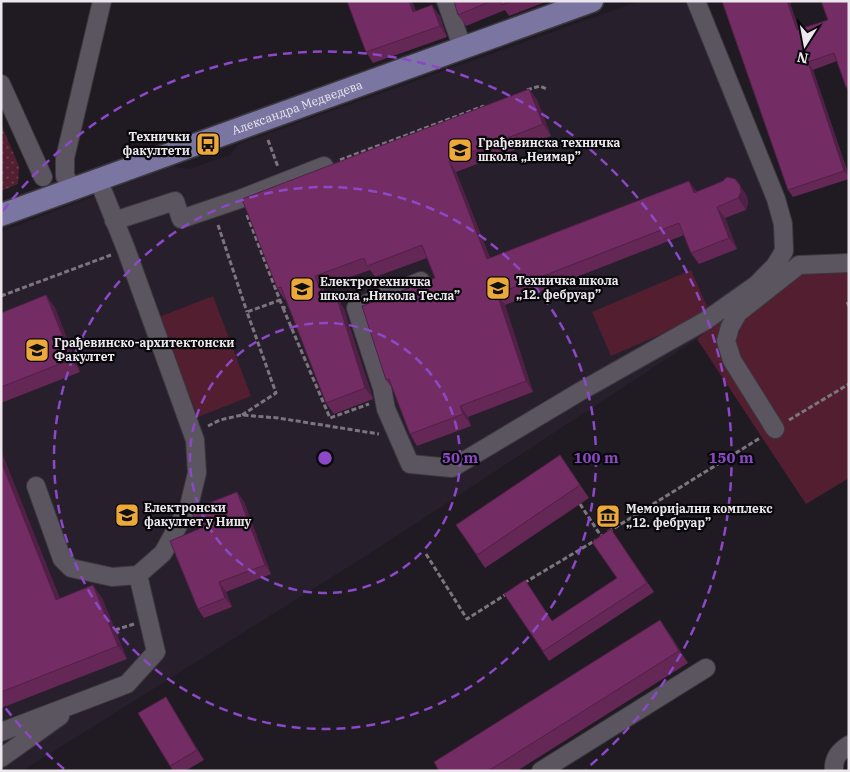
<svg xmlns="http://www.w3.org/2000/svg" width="850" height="772" font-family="'IBM Plex Serif',serif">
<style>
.built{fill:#281f2d}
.grass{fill:url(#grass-dots)}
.park{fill:#521e30}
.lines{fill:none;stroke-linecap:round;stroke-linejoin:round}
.minor-casing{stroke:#3c383e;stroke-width:20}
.major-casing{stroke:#3c383e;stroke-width:25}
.path{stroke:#7b767d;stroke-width:3;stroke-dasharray:5 2.5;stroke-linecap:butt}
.minor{stroke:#5b555f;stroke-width:18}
.major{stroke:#7b75a1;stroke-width:22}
.wall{fill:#642756}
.shaded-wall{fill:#512046}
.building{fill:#742d64;stroke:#512046}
.ring{fill:none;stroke:#8c48c6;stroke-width:2.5;stroke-dasharray:9 6}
.labels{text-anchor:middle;stroke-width:4.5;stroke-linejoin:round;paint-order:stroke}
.street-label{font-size:12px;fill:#ebe7ed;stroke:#08070a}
.poi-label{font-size:12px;font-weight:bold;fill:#ebe7ed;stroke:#08070a;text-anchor:start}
.centre{fill:#8c48c6;stroke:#08070a;stroke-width:2.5}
.ring-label{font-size:15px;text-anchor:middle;font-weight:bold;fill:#8c48c6;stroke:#08070a;stroke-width:4.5;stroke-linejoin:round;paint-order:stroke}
</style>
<defs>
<pattern id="grass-dots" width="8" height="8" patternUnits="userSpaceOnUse" patternTransform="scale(1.25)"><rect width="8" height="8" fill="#521e30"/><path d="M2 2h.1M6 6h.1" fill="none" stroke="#6b3f4e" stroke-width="1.8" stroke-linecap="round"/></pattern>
</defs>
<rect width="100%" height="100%" fill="#201b23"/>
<path class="built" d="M640 1H690L793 256 697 339 375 550 22 771H1V232L143 177 173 167 189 169 230 155 239 144Z"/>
<path class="grass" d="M1 124 19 166 18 184 1 191Z"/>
<path class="park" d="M793 256 849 262V478L806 504 697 339Z
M691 270 710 313 611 356 592 312Z
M213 296 251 396 198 417 159 317Z"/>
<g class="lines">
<g class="minor-casing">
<path id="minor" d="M446 1 463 49
M1 84 43 177
M73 189 65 176V158L102 1
M114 221 175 201 181 219 240 199 324 166
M421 281 356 308 382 388 386 409 410 464 452 468 581 391 705 321 756 285 775 266 784 251 783 224 776 199 696 1
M775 429 732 360 726 341 730 327 738 313 799 265 849 263
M36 486 62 559 71 568 112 577 138 575 163 553 189 506 197 473 195 440 126 249 98 179
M1 732 127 684 156 652 138 575
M1 758 60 716
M541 771 706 668
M834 771C833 758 839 751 849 745"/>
</g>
<g class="major-casing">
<g id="major">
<path id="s1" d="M1 215 592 1"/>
</g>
</g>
<path class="path" d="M527 90 540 86 547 89
M268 140 278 167
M340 160 484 106
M247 215 283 308 292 305
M218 225 247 312
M1 296 111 255
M847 302 849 306
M283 308 330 418 369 404
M242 415 276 393 247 312 280 300
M789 420 849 384
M208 426 220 420 242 415 278 418 379 434
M580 504 601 536 603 535
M608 532 760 438
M426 554 467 619 508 593
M524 583 596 540
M115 630 134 624"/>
<use href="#minor" class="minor"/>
<use href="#major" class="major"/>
</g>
<path class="wall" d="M347 1H412L416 11 440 16 447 37 373 63 366 52Z
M454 1H548L509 16 505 10 466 26 458 15Z
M722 1H797L790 3 799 30 828 20 849 1V91L846 87 837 61 813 70 849 176V179L793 197 788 190Z
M529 89 537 100 551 136 456 172 490 258 697 191 747 196 748 203 746 210 725 218 737 249 699 264 691 253 684 235 505 305 533 392 468 417 471 426 417 446 410 434 394 391 386 380 435 278 427 258 375 277 370 270 323 287 328 301 337 298 344 309 373 399 334 414 326 403 286 299 285 300 277 288Z
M46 295 55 308 80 372 1 403V313Z
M1 451 60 599 102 598 127 659 1 708Z
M560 455 589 498 485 568 456 525Z
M237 492 244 502 271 574 226 592 232 607 204 618 198 609 199 529Z
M611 529 654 592 549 661 504 594 552 621 617 578Z
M669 633 688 663 517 771H439Z
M166 697 172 707 204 760 185 771H173L170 766Z"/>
<path class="shaded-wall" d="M409 1H412L420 23 413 12Z
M787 1H789L790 3 802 38 797 30Z
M432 5 440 16 447 37 440 26Z
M808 62 813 70 849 177 844 171Z
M529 89 537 100 551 136 543 124Z
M449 161 456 172 495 270 487 259Z
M689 181 697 192 694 193Z
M740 185 747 196 748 203 746 210 738 198Z
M717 207 725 218 737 249 729 238Z
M315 276 323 287 333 314 325 302Z
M497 294 505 305 533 392 526 381Z
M46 295 55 308 80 372 72 359Z
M337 298 344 309 373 399 365 388Z
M460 406 468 417 471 426 463 414Z
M1 451 65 613 56 600 1 461Z
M237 492 244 502 271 574 265 565Z
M219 582 226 592 232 607 225 598Z
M93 585 102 598 127 659 118 646Z
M660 620 669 633 688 663 679 651Z
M166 697 172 707 204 760 197 750Z"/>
<path class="building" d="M347 1H409L413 12 432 5 440 26 366 52Z
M454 1H491L458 15Z
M500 1H511L502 5Z
M722 1H787L797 30 828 20 821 1H849V86L846 87 834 53 808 62 844 171 788 190Z
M529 89 543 124 449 161 487 259 689 181 694 193 723 181 727 177 735 179 740 185 741 192 738 198 717 207 729 238 691 253 679 223 497 294 526 381 460 406 463 414 410 434 389 379 386 380 362 306 435 278 422 245 367 266 364 258 315 276 325 302 337 298 365 388 326 403 281 287 277 288 242 199Z
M46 295 72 359 1 387V313Z
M560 455 580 485 477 555 456 525Z
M1 461 56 600 93 585 118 646 1 692Z
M237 492 265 565 219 582 225 598 198 609 170 541 199 529 191 510Z
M611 529 647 583 543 651 504 594 525 580 552 621 617 578 592 542Z
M660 620 679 651 488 771H439L434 762Z
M166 697 197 750 170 766 138 713Z"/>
<g class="ring">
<circle cx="325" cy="458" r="135"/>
<circle cx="325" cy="458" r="271"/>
<path d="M64 769A406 406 0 0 1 3 705M3 211A406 406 0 1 1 586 769"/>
</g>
<defs>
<g id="bus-square" transform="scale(1.25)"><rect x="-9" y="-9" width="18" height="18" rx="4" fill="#eca93a" stroke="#08070a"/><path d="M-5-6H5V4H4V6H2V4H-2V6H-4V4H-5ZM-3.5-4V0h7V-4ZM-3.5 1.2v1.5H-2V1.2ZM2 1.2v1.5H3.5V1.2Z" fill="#111"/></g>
<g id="school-square" transform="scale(1.25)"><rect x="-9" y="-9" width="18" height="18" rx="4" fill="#eca93a" stroke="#08070a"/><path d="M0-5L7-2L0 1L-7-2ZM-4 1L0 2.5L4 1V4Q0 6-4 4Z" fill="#111"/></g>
<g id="university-square" transform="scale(1.25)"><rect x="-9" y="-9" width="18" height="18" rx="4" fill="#eca93a" stroke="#08070a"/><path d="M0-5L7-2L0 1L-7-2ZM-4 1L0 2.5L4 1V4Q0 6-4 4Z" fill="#111"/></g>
<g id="museum-square" transform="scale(1.25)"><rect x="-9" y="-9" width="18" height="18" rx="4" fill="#eca93a" stroke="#08070a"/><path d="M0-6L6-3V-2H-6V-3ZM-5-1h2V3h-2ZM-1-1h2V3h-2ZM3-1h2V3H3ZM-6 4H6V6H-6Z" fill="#111"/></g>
</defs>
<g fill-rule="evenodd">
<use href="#bus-square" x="208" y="144"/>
<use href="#school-square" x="460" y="150"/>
<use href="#school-square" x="498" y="288"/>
<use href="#school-square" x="302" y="289"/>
<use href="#university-square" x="37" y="350"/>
<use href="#university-square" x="127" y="515"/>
<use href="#museum-square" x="608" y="516"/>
</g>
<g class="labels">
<g class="street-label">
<text dy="4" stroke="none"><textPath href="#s1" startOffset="315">Александра Медведева</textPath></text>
</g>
<g class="poi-label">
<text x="190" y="141" text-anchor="end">Технички<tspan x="190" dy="14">факултети</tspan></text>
<text x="478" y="147">Грађевинска техничка<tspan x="478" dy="14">школа „Неимар”</tspan></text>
<text x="516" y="285">Техничка школа<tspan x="516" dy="14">„12. фебруар”</tspan></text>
<text x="320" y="286">Електротехничка<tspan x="320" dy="14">школа „Никола Тесла”</tspan></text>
<text x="54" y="347">Грађевинско-архитектонски<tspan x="54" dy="14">Факултет</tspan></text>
<text x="144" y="512">Електронски<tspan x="144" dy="14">факултет у Нишу</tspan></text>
<text x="626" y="513">Меморијални комплекс<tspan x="626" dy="14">„12. фебруар”</tspan></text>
</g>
</g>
<circle cx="325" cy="458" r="8" class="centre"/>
<g class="ring-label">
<text x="460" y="463">50 m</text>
<text x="596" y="463">100 m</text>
<text x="731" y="463">150 m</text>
</g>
<rect width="850" height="772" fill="none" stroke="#ebe7ed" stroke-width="5"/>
<g transform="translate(805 45) rotate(191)" stroke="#08070a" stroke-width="4" paint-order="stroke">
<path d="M0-4L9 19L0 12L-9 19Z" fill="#ebe7ed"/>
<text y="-8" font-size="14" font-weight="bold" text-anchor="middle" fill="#ebe7ed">N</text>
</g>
</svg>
